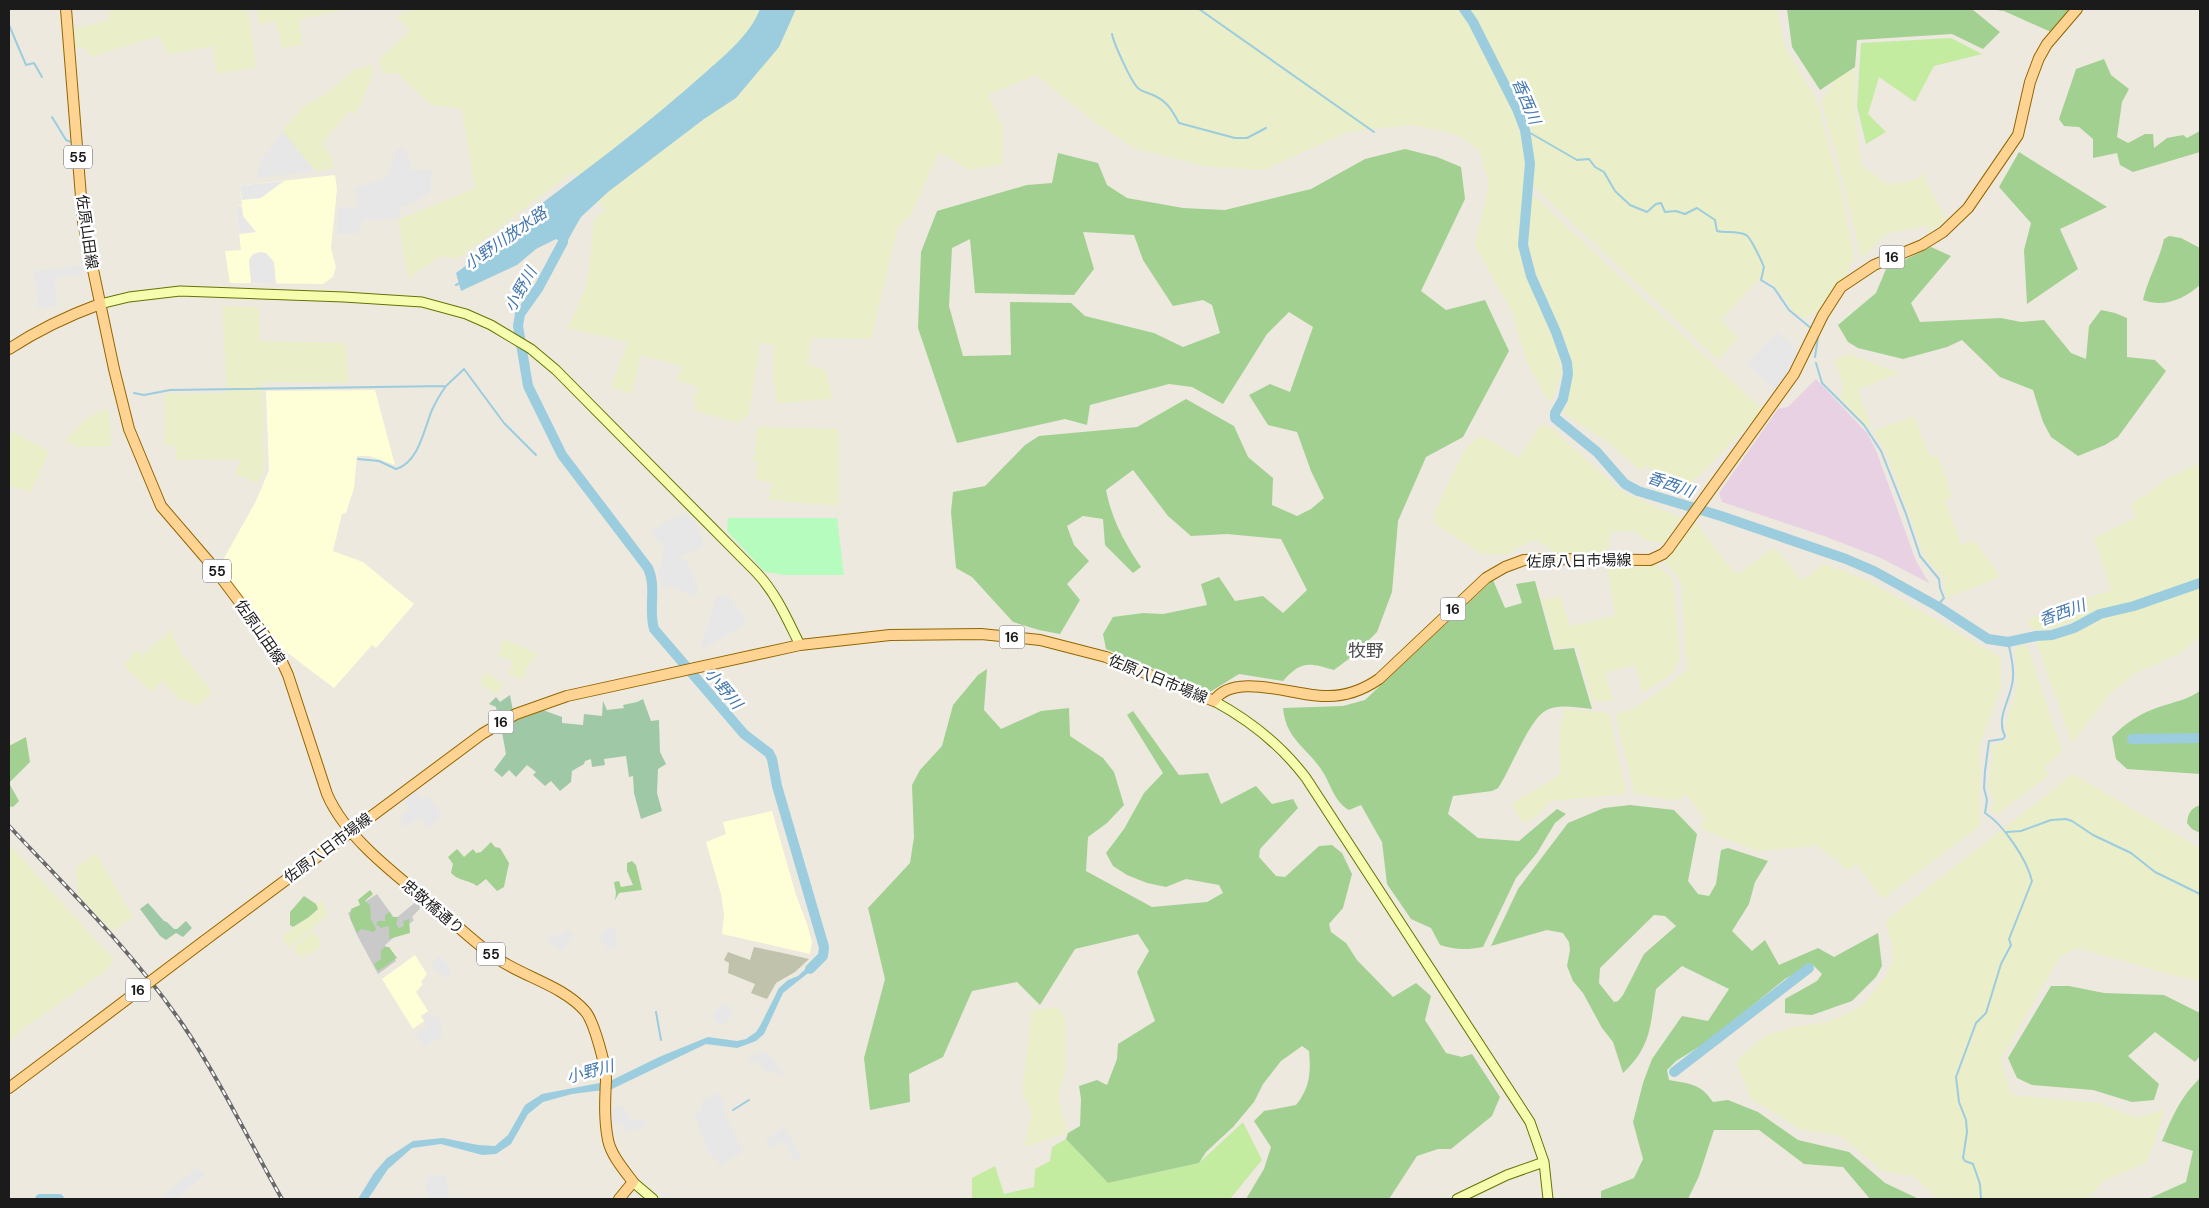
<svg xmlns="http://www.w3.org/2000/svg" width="2209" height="1208" font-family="'DM Sans','Noto Sans JP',sans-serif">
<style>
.industrial{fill:#e7d1e2}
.education{fill:#feffd7}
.religious{fill:#c9c9c9}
.construction{fill:#c1c2ab}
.farmland{fill:#eaeec9}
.grass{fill:#c3eca1}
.forest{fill:#a2d091;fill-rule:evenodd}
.cemetery{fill:#9fc8a6}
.park{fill:#b7fcbf}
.parking{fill:#e7e7e7}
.water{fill:#9ccdde}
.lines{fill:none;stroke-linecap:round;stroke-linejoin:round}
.stream{stroke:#9ccdde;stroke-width:2}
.river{stroke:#9ccdde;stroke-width:10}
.secondary-casing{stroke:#647400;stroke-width:11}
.primary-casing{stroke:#926600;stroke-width:12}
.secondary{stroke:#f7fdae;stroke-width:9}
.primary{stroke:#ffd493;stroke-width:10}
.rail-casing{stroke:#696969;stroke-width:4}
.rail{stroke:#fff;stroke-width:2;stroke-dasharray:5.5;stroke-linecap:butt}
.primary-bridge-casing{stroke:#926600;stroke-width:12;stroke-linecap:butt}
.primary-bridge{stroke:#ffd493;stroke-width:10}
.labels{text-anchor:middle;stroke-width:5;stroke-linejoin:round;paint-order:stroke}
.shield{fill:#fff;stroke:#5f5f5f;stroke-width:1}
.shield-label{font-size:14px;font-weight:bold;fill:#1b1b1b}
.street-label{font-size:15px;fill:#1b1b1b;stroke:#fff}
.water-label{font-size:16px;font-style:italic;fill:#4376af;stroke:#fff}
.quarter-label{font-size:18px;fill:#4e4e4e;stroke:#fff}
</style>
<rect width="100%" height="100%" fill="#ede9df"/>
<path class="industrial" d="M1816 379 1868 434 1877 453 1916 561 1929 583 1881 558 1824 536 1722 502 1719 493 1778 409 1788 407Z"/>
<path class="education" d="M335 175 337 189 331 248 336 267 333 277 323 284 230 283 225 251 241 250 236 206 242 205 240 188 244 185Z
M375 390 395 465 369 456H357L354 488 346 513 342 514 333 551 363 562 414 604 376 648 372 645 334 688 281 648 218 569 256 501 269 470 266 391Z
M772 811 796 895 807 924 812 942 810 954 722 934 724 914 721 894 706 842 726 834 723 822Z
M415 955 427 974 421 982 423 984 416 992 428 1011 421 1016 424 1021 413 1029 382 979Z"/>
<path class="religious" d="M377 894 395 919 418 900 423 905 412 917 414 920 385 945 396 961 378 974 357 935 348 913Z"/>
<path class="construction" d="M754 947 783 953 809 959 795 972 776 983 767 999 751 993 755 984 728 973 729 963 724 960 728 952 750 960Z"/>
<path class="farmland" d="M108 9H248L256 67 217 74 213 46 168 54 159 36 91 57 87 49 73 46 70 30 110 20Z
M257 9H351L299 19 302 45 282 48 276 21 259 24Z
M413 9H1459L1471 23 1510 103 1523 140 1526 181 1520 234 1522 255 1537 302 1558 351 1562 372 1556 389 1551 402 1544 394 1528 364 1511 310 1475 245 1489 184 1479 150 1458 135 1414 125 1350 131 1264 170 1204 166 1133 148 1093 121 1036 75 988 95 1003 127 1002 164 970 170 939 152 911 215 898 227 871 339 811 338 808 365 825 369 833 399 778 403 773 377 774 344 760 343 749 414 739 423 696 411 693 397 699 387 676 380 683 367 641 355 632 394 611 387 628 342 568 328 587 284 594 220 606 210 573 172 457 259 441 256 408 278 398 220 475 188 462 109 431 105 397 73 383 74 379 59 410 31 396 16Z
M1468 9H1777L1783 39 1789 54 1816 99 1840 185 1854 257 1844 280 1818 314 1814 312 1805 319 1794 312 1775 286 1764 279 1758 280 1721 320 1738 338 1718 360 1531 184 1530 149 1519 109Z
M372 65 373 74 356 115 350 111 322 143 333 160 332 169 315 171 282 131 303 107 327 93 354 70Z
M1855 69V113L1861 165 1888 185 1917 179 1922 173 1946 220 1930 232 1927 226 1888 233 1861 258 1838 161 1821 101 1835 79Z
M1532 194 1763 410 1681 494 1646 465 1641 471 1606 441 1562 412 1567 406 1572 367 1569 353 1552 316 1549 301 1544 295 1529 256 1528 229Z
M222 306 259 307 260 341 346 343 348 383 263 382 264 468 258 483 235 474 241 459 175 460 176 446H165V394L227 393Z
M1849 354 1900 373 1858 389 1871 427 1869 428 1839 396 1844 389 1835 360Z
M108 408 112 446 78 447 65 440 87 418Z
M1914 416 1930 457 1938 456 1952 497 1945 500 1961 544 1975 541 1999 575 1996 579 1946 598 1944 582 1941 575 1925 558 1885 450 1873 431Z
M1541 424 1553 429 1621 491 1682 518 1664 543 1648 541 1634 531H1612L1606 557 1558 556 1537 540 1514 549 1508 555 1482 554 1434 523V513L1465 449 1475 440 1483 436 1519 458Z
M758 427 838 429 839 506 769 500 772 482 756 480 758 463 753 462Z
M9 430 49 451 31 492 10 486 9 487Z
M2200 462V636L2179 654 2136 673 2112 692 2072 743 2036 641 2064 636 2076 631 2074 621 2051 629 2031 630 2028 619 2111 590 2094 538 2136 518 2131 505 2168 478Z
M1693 520 1735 573H1740L1774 547 1802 580 1824 564 1868 580 2000 657 2001 688 1980 744V826L1884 898 1881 897 1857 864 1848 870 1818 846 1756 851 1704 830 1700 825 1706 820 1686 794 1677 801 1634 793 1616 717 1618 713 1632 709 1656 694 1687 670 1681 581 1664 562 1669 558Z
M1656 563 1673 580 1680 659 1671 675 1643 693 1635 665 1605 672 1613 701H1593L1576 646 1556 648 1542 600 1560 596 1570 626 1615 616 1607 564Z
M173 629V637L181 653 212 692 197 707 186 700 181 701 162 681 151 692 124 666 136 649 142 655Z
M504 639 538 654 527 667 523 680 508 674 513 661 498 656Z
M2026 643 2062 751 2044 768 2050 774 1997 815 1990 811 1994 801 1988 784 1993 759 1991 746 2008 740 2005 726 2017 687 2015 648Z
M486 672 503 684 496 695 479 683Z
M1564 709 1609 713 1626 794 1550 801 1535 818 1523 823 1511 804 1560 775 1559 744Z
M2073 774 2196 846H2200V980L2176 976 2077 948 2059 958 2001 1059 2011 1095 2100 1103 2138 1118 2165 1109 2147 1162 2104 1181 2088 1199H1938L1913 1176 1883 1171 1840 1136 1800 1129 1750 1098 1736 1061 1766 1035 1795 1027 1829 1022 1862 1006 1886 976 1893 961 1892 943 1885 921Z
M9 844 114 960 104 972 19 1032 9 1044Z
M96 853 133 917 112 932 78 895 76 867Z
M321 899 328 915 289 948 282 938 293 927 309 917 318 909 316 904Z
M313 931 322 944 315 951 300 958 293 948Z
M1058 1007 1065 1019 1066 1066 1058 1098 1068 1133 1024 1147 1032 1113 1022 1092 1032 1010Z"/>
<path class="grass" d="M1951 38 1982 54 1934 66 1915 102 1879 77 1868 114 1886 132 1866 144 1857 106 1861 43Z
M1243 1122 1262 1160 1230 1199H972V1178L995 1166 1004 1194 1034 1187 1035 1169 1050 1161 1052 1147 1066 1139 1108 1183 1199 1163Z"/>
<path class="forest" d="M1787 9H1972L2000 32 1983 49 1952 34 1857 40 1855 67 1820 90 1792 47Z
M1988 9H2070L2051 32 2004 11Z
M2104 59 2111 75 2129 89 2122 102 2117 137 2128 143 2145 134H2153L2154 148 2167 138 2183 135 2187 138 2200 131V152L2133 172 2120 165 2117 153 2093 158V139L2079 127 2064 126 2059 119 2076 69Z
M1405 149 1437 157 1461 167 1465 199 1421 291 1446 310 1485 300 1509 351 1463 437 1426 457 1398 521 1392 592 1377 632 1354 655 1334 670C1309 663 1302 660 1283 681L1239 674 1210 692 1106 649 1103 634 1113 617 1143 613 1163 614 1207 605 1201 584 1219 577 1235 601 1263 596 1283 613 1307 590 1281 539 1227 534 1191 536 1168 516 1133 470 1106 490C1112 520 1124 542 1141 567L1133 573 1105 545 1103 519 1083 516 1067 526 1074 545 1089 561 1067 584 1080 600 1060 634 1039 630 1013 622 972 577 956 568 951 512 953 492 985 486 1025 445 1039 436 1137 427 1186 399 1234 426 1248 457 1273 478 1272 505 1297 516 1311 509 1324 498 1311 471 1297 432 1268 425 1249 395 1270 384 1290 392 1313 327 1289 312 1267 334 1223 404 1192 387 1169 384 1090 405 1087 425 1065 419 957 443 918 328 921 252 937 211 1027 185 1052 183 1058 153 1098 163 1107 185 1127 198 1183 208 1225 210 1311 189 1365 159ZM1083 232 1134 235 1143 260 1173 306 1203 300 1212 305 1220 333 1183 347 1154 333 1085 316 1071 303 1010 302 1011 355 963 356 949 306 952 248 970 239 975 293 1074 295 1094 269Z
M2019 152 2107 207 2060 229 2078 269 2027 304 2024 250 2031 223 1999 187Z
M2169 236 2181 238 2200 248V285C2184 299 2164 308 2143 300 2148 278 2159 261 2164 239Z
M1931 247 1951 256 1911 303 1920 322 2001 318 2021 322 2044 320 2071 353 2086 359 2089 326 2101 310 2115 313 2127 318V357L2155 360 2166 371 2118 437 2105 445 2078 456 2051 437 2043 422 2033 390 2000 377 1962 340 1947 347 1903 359 1858 348 1848 342 1838 325 1876 293 1886 269Z
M1493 580 1505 608 1522 603 1516 584 1535 581 1554 650 1574 648 1592 709C1578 708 1558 703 1545 711 1528 722 1511 769 1498 788L1492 791 1453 796 1448 814 1478 838 1519 841 1557 809 1566 814 1555 823 1537 853 1516 878 1483 947C1467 950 1455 950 1440 945L1431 928 1411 919 1387 884 1382 842 1361 805 1349 810C1333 801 1331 783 1321 769 1305 746 1286 739 1283 708L1343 706 1365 700Z
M987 669 984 710 1001 729 1041 711 1069 708 1070 736 1103 758 1114 772 1124 805 1107 823 1088 837 1086 871 1152 907 1207 902 1223 893 1219 885 1186 879 1166 887 1147 883 1127 875 1113 866 1106 853 1124 829 1144 793 1163 773 1127 715 1133 711 1179 775 1208 773 1221 804 1256 786 1272 804 1293 799 1298 808 1260 849 1259 857 1276 876 1285 877 1319 846 1332 845 1342 853 1352 874 1343 908 1329 924 1331 932 1346 943 1357 960 1393 997 1416 983 1431 996 1425 1020 1446 1053 1462 1057 1472 1054 1500 1097 1492 1116 1451 1149H1438L1417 1156 1389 1199H1246L1264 1169 1271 1147 1254 1121 1264 1111 1296 1105C1310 1088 1311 1072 1309 1051L1302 1046 1281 1061 1263 1084 1254 1102 1233 1127 1206 1152 1199 1163 1108 1183 1066 1139 1068 1133 1080 1126 1081 1099 1079 1086 1097 1080 1107 1085 1117 1059 1118 1044 1155 1021 1137 972 1149 951 1138 934 1075 949 1040 1005 1017 982 972 991 943 1057 909 1074 910 1102 870 1110 864 1058 885 979 868 908 910 863 914 837 912 785 920 770 942 746 953 705 978 675Z
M2200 691V774L2127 769 2116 759 2112 737C2125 723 2141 713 2159 707 2174 702 2187 700 2200 691Z
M26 737 30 762 9 783 19 801 13 807 9 806V746Z
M1630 805 1674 810 1697 834 1688 881 1698 894 1709 896 1716 884 1721 850 1728 848 1768 861 1755 882 1749 904 1732 931 1752 951 1765 940 1779 965 1818 948 1834 957 1878 933 1882 966 1876 977 1852 1001 1812 1015 1785 1013V999L1817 981 1822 974 1812 964 1785 979 1710 1040 1676 1061 1667 1070 1669 1080C1690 1084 1700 1083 1713 1102L1728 1100 1758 1112 1798 1140 1849 1152 1885 1183 1919 1199H1870L1843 1167 1804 1164 1759 1130H1714L1699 1176 1688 1199H1601V1191L1634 1178 1643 1159 1633 1122 1643 1083 1652 1059 1682 1016 1708 1021 1729 989 1682 966 1656 989C1650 1025 1652 1046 1623 1073L1613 1042 1602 1028 1583 993 1573 981 1567 966 1570 950 1569 942 1563 933 1547 930 1491 946 1518 889 1568 823 1604 808ZM1654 915 1665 916 1676 926 1644 954 1623 995 1618 1001 1614 1002 1599 983 1600 968Z
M2200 805V833L2192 829 2187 823C2188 813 2191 808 2200 805Z
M491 842 495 847 500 848 509 863 504 887 497 891 486 879 477 886C469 880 458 881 451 873L453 864 448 857 457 849 464 857 473 849 476 853 481 852Z
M632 861 636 865 642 890 619 893 615 900 616 893 614 882 619 881 621 887 633 885 627 871V863Z
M370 890 373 894 365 901 370 905 371 919 376 929 374 932 361 929 357 933 350 918 351 909 360 905 358 900Z
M304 896 316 904 318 909 309 917 293 927 290 925V912Z
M390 912 392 917H398L396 924 399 928 404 926 403 921 409 919 410 933 389 939V927L387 926 381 928 376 924 378 921H385V915Z
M385 947H389L397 958 378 971 374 964 381 959V950Z
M2051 986H2069L2104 993 2164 995 2200 1013V1056L2195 1062 2155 1032 2128 1056 2159 1084 2154 1100 2132 1102 2093 1090 2032 1085 2017 1078 2008 1058Z
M2200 1078V1199H2148L2186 1182 2193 1151 2162 1141C2172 1117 2181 1096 2200 1078Z"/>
<path class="cemetery" d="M510 695 513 711 498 719 496 707 489 704 496 697 500 702Z
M643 699 651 721 659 720 660 752 666 764 658 769 657 793 662 811 641 819 634 793 633 776 629 777 626 756 604 759 605 765 592 767 591 759 585 761 584 764 572 771 571 782 560 791 551 781 545 786 533 775 536 772 527 765 516 777 509 770 502 777 494 770 506 754 501 727 514 719 540 709 562 717V723L583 725 584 714 602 716 603 701 607 710 624 708 623 705 637 702Z
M148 903 164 921 167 922 174 929H177L186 921 192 928 183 937 176 933 166 940 160 936 140 909Z"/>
<path class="park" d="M728 518H837L844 575H785L765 572 727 531Z"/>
<path class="parking" d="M282 131 315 171 257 178 261 160 280 137Z
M398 147 405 150 410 160 411 170H431V191L413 203 400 207 398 219 363 220 359 233 337 234 339 207H356L358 203 354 188 387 178Z
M284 181 261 198 242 200 240 188 244 185Z
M236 206H242L243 216 256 232 239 234Z
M260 252 266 253 274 262 276 284 251 283 249 260 253 254Z
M83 266 84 274 54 278 57 306 38 308 34 271Z
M1777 332 1801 354 1777 391 1747 364Z
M687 513 697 526 703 541V547L678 557 680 559 685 558 698 588 695 596 668 586 662 588 658 570 661 568 663 554 666 549 651 533 672 518Z
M729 595 744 618 745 624 700 651 717 596Z
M413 788 422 800 428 796 442 816 429 828 419 817 406 827 399 821 402 819 401 817 410 809 401 797Z
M610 927H614L618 945 607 950 600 935Z
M566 929 573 934 563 951 551 944 552 941 548 938 551 933 559 937Z
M439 956 451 968 449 972 452 974 446 980 445 977 430 966Z
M725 1003 734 1014 721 1027 713 1017V1013Z
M429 1012 432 1017H440L442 1036 425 1047 416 1034 428 1026 422 1017Z
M766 1051 784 1073 780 1076 774 1069 767 1074 756 1060 751 1063 748 1059 755 1054Z
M718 1093 724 1103 725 1115 743 1151 721 1166 708 1151 694 1113 702 1111 701 1101Z
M624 1106 630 1122 643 1118 647 1126 626 1132 623 1125 620 1123 611 1125 609 1108Z
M784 1127 802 1158 795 1162 783 1141 769 1149 765 1141Z
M197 1168 205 1175 176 1199H159Z
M434 1173 435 1176 445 1174 449 1199H429L425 1181 429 1180 428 1174Z"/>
<path class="water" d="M760 9H796L779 47 736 98 704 119 608 192 581 217 565 245 556 239 536 249 517 265 461 291 456 273 505 237 520 220C583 172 647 125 706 72 726 54 750 35 760 9Z
M815 960 822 962 783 993 764 1034 756 1041 737 1048 706 1044 612 1089 572 1094 543 1102 528 1114 511 1144 496 1154 482 1155 441 1144 412 1148 388 1169 368 1199H358L374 1173 387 1158 413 1141 443 1138 478 1145 495 1146 508 1135 525 1105 542 1094 610 1081 659 1057 708 1037 737 1041 746 1039 756 1032 760 1026 779 988 788 980 798 976Z"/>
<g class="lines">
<path class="stream" d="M1199 9 1374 132
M9 25 26 65 34 63 42 77
M1112 34C1114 44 1132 84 1139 89 1143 92 1149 93 1153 95 1167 101 1172 110 1179 123L1235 138H1247L1266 128
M52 117 66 140 71 142
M1525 130 1577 160 1589 159 1595 167 1604 172 1615 191 1630 205 1647 212 1656 204 1661 203 1665 212 1676 211 1685 214 1697 208 1715 220 1717 231C1726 233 1738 231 1746 235 1750 236 1762 262 1764 267L1761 280 1774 288 1789 310 1812 329
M456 285 460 283
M1815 357 1818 337
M1816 363 1822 383 1864 425 1881 451 1906 514 1920 556 1939 579 1940 588 1944 598 1937 606
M134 393 144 395 170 390 446 386 464 369 504 423 536 455
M358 459 379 461 396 469C419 462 424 429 432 410 436 401 441 393 446 386
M2007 832 2021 831 2051 820 2066 819 2072 821 2093 835 2131 853 2155 872 2200 894
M656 1012 661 1040
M733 1110 749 1100
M1981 1199 1980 1184 1973 1164 1965 1161 1963 1158 1967 1132 1966 1120 1959 1102 1956 1077 1976 1023 1986 1013 2001 964 2011 945 2009 939 2032 881C2027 860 2004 825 1985 813L1987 800 1984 788 1985 771 1989 741 2003 739 2005 736C1995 717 2012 698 2013 678 2014 666 2011 654 2008 642"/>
<path class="river" d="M1464 9 1473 22 1517 109 1525 130 1530 163 1523 245 1531 276 1556 332 1567 363 1568 374 1563 399 1555 413V418L1597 452 1625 484 1638 491 1721 516 1846 559 1874 571 1937 606 1988 639 2008 642 2036 636 2052 635 2074 628 2100 614 2134 606 2200 583
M564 231 563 242 539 287 520 314 518 326 528 386 562 455 648 568C657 587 648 609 654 629L744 734 769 753 772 759 777 786 824 947 823 956 810 969
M2132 739 2200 738
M1674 1072 1809 968
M40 1199H59"/>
<g class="secondary-casing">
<path id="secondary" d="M100 304 129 297 180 291 344 297 422 302 466 314 491 325 531 349 556 370 756 572C776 593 787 619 800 645
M1214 701C1251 721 1281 745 1306 778L1530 1122 1544 1162 1548 1199
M633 1182 653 1199
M1457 1199 1507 1175 1544 1162"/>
</g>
<g class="primary-casing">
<path id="primary" d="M66 9 83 222 114 369 129 429 161 506 210 563 278 653 288 675 327 794C347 841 403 880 442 913 461 929 479 947 501 961 528 978 564 987 585 1011 594 1021 606 1066 606 1080 605 1100 604 1120 608 1140 611 1155 624 1170 633 1182L619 1199
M9 349C38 330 67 316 100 304
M204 941 482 734 516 714 567 696 800 645 890 635 981 634 1040 640 1106 657 1214 701C1233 671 1295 696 1324 696 1345 697 1363 690 1379 679L1486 578 1505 567 1524 560 1546 559 1650 560 1663 554 1668 549 1794 374 1823 315 1841 287 1874 265 1922 245 1943 232 1968 208 2018 135 2030 82 2039 58 2047 44 2077 9
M9 1088 73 1040"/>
</g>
<use href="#secondary" class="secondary"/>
<use href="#primary" class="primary"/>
<g class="rail-casing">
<path id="rail" d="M9 826C69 890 133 952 183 1025 220 1080 249 1141 282 1199"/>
</g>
<use href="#rail" class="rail"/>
<g class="primary-bridge-casing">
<path id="primary-bridge" d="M73 1040 204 941"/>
</g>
<use href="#primary-bridge" class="primary-bridge"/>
</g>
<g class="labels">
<g class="shield">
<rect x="64" y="145.5" width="28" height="23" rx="4"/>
<rect x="1879.5" y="245.5" width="25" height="23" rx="4"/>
<rect x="203" y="559.5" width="28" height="23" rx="4"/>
<rect x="1440.5" y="597.5" width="25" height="23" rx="4"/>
<rect x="999.5" y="625.5" width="25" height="23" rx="4"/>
<rect x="488.5" y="710.5" width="25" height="23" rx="4"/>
<rect x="477" y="942.5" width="28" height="23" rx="4"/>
<rect x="125.5" y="978.5" width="25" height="23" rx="4"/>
</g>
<g class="shield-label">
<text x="78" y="162">55</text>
<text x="1892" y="262">16</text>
<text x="217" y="576">55</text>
<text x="1453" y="614">16</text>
<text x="1012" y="642">16</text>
<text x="501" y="727">16</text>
<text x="491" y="959">55</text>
<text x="138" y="995">16</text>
</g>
<g class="street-label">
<text transform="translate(87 232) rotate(82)" y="5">佐原山田線</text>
<text transform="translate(1579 561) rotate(-1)" y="5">佐原八日市場線</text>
<text transform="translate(260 632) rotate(55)" y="5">佐原山田線</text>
<text transform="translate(1158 679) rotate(22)" y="5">佐原八日市場線</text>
<text transform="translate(328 848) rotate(-37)" y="5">佐原八日市場線</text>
<text transform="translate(433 907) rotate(40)" y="5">忠敬橋通り</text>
</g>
<g class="water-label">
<text transform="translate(1527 101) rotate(67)" y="6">香西川</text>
<text transform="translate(505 238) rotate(-35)" y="6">小野川放水路</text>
<text transform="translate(520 289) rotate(-61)" y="6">小野川</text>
<text transform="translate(1671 484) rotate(19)" y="6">香西川</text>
<text transform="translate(2062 612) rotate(-20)" y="6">香西川</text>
<text transform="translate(724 688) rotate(50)" y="6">小野川</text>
<text transform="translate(590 1071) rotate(-15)" y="6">小野川</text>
</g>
<g class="quarter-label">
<text x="1366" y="657">牧野</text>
</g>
</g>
<rect width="2209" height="1208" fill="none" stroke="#1b1b1b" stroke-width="20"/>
</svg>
